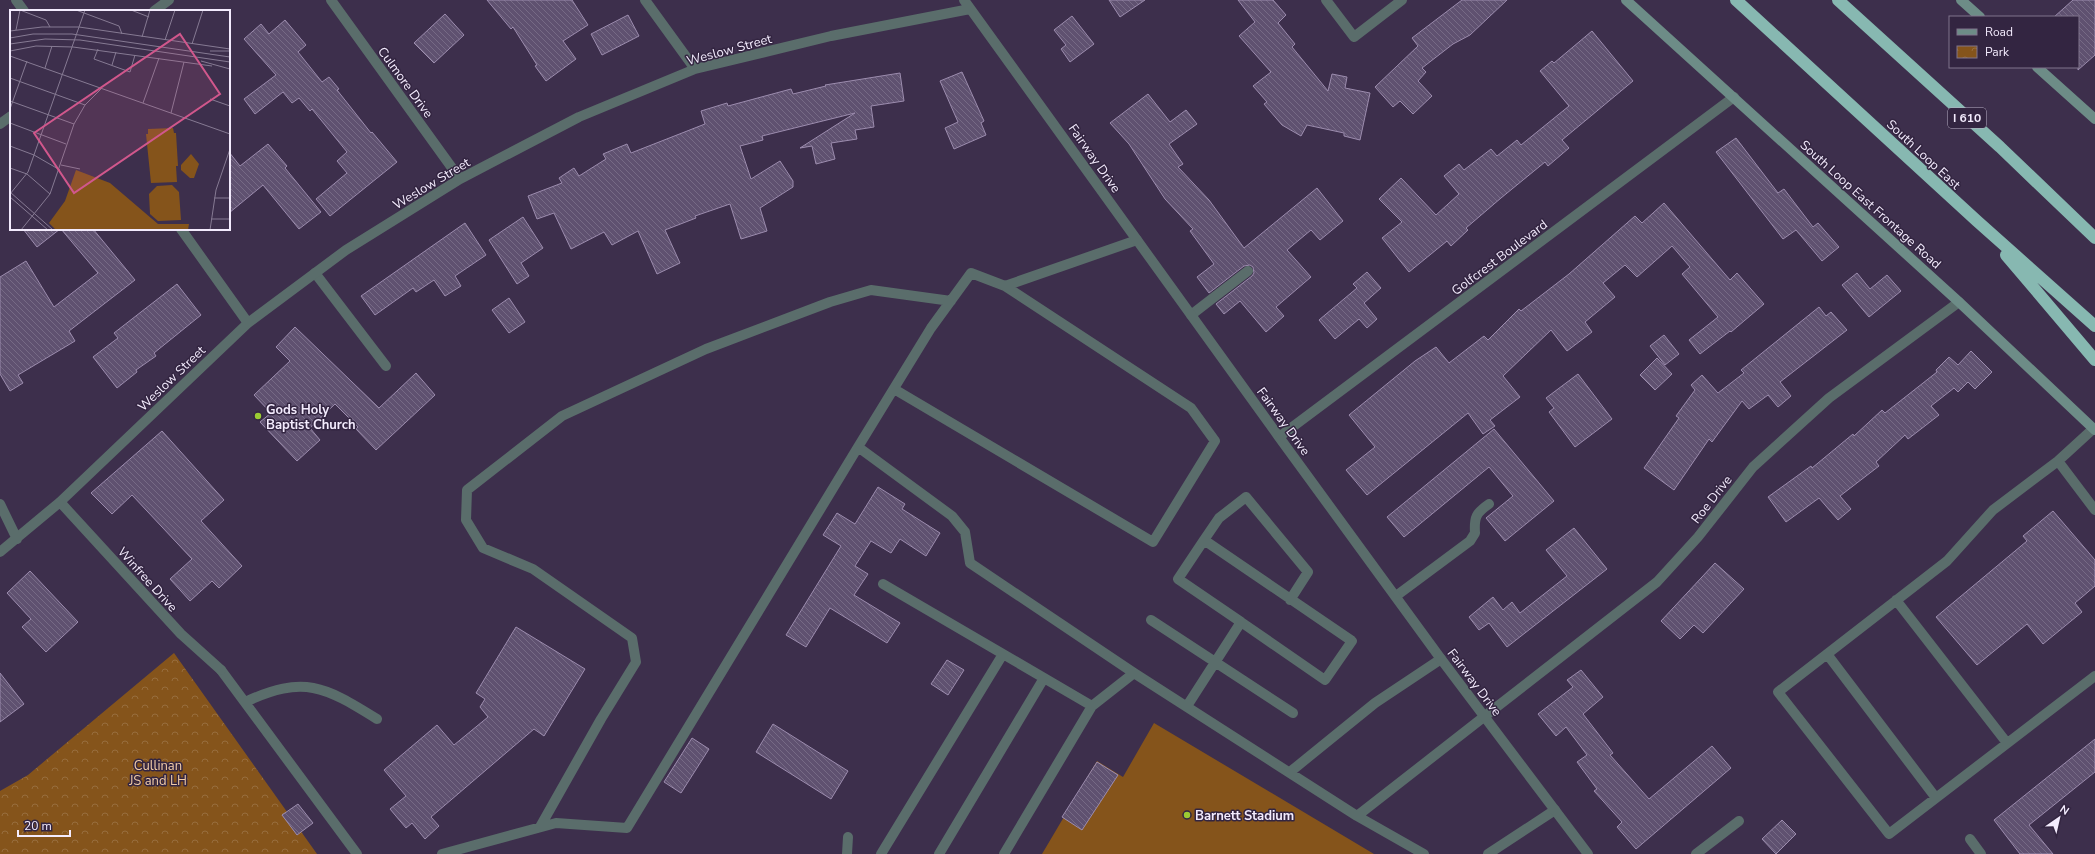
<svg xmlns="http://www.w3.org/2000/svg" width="2095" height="854" font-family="'Nunito Sans',sans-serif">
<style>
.park{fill:url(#park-crowns)}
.pitch{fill:#85541b}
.building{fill:url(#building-back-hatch);stroke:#9c8cae}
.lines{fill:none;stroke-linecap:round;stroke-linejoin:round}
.service{stroke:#5a6d6b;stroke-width:10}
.minor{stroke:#5a6d6b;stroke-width:10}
.tertiary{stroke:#5a6d6b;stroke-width:10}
.secondary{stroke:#6d8c87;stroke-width:10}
.motorway{stroke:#87b8b1;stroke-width:12}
.poi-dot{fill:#9bcb33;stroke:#332541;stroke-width:1.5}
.labels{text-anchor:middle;stroke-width:3;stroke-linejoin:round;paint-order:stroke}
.shield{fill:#332541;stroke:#b9b0c5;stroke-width:1}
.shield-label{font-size:12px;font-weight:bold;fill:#f3ebfd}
.street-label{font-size:13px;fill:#f3ebfd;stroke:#332541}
.poi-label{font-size:13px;font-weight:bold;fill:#f3ebfd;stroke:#332541;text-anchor:start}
.park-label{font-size:13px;fill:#f2cca7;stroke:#332541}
.inset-road{fill:none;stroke:#867a93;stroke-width:1}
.view{fill:#d1578c;fill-opacity:0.15;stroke:#d1578c;stroke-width:2}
.inset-edge{fill:none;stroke:#f3ebfd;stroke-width:2}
</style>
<defs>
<pattern id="park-crowns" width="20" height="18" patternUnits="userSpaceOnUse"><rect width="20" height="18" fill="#85541b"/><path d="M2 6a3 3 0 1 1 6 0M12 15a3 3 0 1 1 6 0" fill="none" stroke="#976d3d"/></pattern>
<pattern id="building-back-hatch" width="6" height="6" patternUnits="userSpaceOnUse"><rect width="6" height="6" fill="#5f5170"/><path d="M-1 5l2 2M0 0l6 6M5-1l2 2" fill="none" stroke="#766a85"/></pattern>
</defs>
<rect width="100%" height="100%" fill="#3d2f4c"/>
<path class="park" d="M174 653 317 854H0V791L28 775Z"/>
<path class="pitch" d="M1154 723 1374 854H1042L1097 761 1123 777Z"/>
<path class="building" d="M487 0H572L588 25 563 41 576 59 546 81 535 66 537 65 513 27 511 29Z
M1109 0H1145L1120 17Z
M1238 0H1273L1286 15 1278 23 1295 44 1292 47 1328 91 1332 74 1347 77 1345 88 1370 93 1360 140 1344 136V133L1307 125 1301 136 1282 125 1264 104 1267 102 1253 86 1271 72 1239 36 1255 22Z
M1462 0H1507L1470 35 1453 44 1422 68 1426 72 1418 81 1432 96 1413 114 1400 101 1393 107 1375 87 1418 46 1412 38Z
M2073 0H2095V55L2078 70V17H2054Z
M445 14 464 35 434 63 414 43Z
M628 15 639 36 602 55 591 34Z
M1072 16 1094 44 1070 62 1061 49 1066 45 1054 30Z
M285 20 306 45 298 52 322 82 329 77 339 89 337 90 371 133 372 132 397 162 330 216 316 199 347 173 337 161 347 152 312 109 310 111 299 98 292 103 283 92 255 114 244 99 276 75 244 39 261 24 269 34Z
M1592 31 1633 81 1562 140 1569 148 1548 166 1545 162 1501 198 1466 228 1468 230 1451 246 1447 241 1409 272 1382 238 1402 222 1379 199 1401 178 1436 215 1459 194 1444 176 1459 164 1464 170 1491 149 1497 156 1517 140 1521 145 1569 106 1540 71 1552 61 1554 63Z
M962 72 984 121 981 123 986 135 954 149 945 128 958 122 940 81Z
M900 73 904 101 871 106 874 127 855 130 857 139 831 143 835 159 816 164 812 146 800 148 855 113 762 136 763 140 740 146 751 179 780 161 793 181V187L760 208 767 231 741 239 730 204 695 216 696 218 665 230 680 263 657 274 638 231 612 245 604 232 571 249 554 213 537 219 528 196 562 183 559 178 574 168 579 176 606 159 603 154 627 144 631 153 705 124 701 111 727 103 728 106 791 89 793 94 826 86 825 85Z
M1148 94 1170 122 1186 110 1197 124 1169 144 1183 164 1178 167 1209 200 1244 248 1317 188 1343 221 1320 240 1311 230 1287 250 1311 277 1276 307 1284 316 1266 332 1240 301 1224 314 1216 304 1252 276 1254 273 1253 267 1250 265 1244 266 1209 293 1197 277 1214 264 1190 231 1193 229 1165 199 1129 144 1110 123Z
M1736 138 1778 193 1784 189 1813 227 1818 223 1839 247 1822 261 1796 230 1783 239 1716 152Z
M268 144 287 166 285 168 321 212 299 229 263 185 229 213V152L240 166Z
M1664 203 1730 280 1737 273 1764 304 1731 332 1730 331 1700 354 1689 340 1718 317 1682 274 1690 267 1672 246 1637 277 1625 265 1603 283 1615 297 1585 322 1592 332 1567 351 1551 330 1503 376 1520 397 1490 420 1495 426 1483 434 1468 413 1367 495 1346 470 1375 447 1349 415 1415 361 1436 347 1449 363 1484 336 1488 340 1519 309 1521 311 1569 274 1635 216 1642 223Z
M523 217 543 248 521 263 529 276 517 284 489 240Z
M465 223 486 255 455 276 461 286 445 296 434 280 416 292 413 288 375 315 361 296Z
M23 229H60L37 247Z
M61 229H93L135 280 69 331 75 341 18 375 23 383 10 391 0 374V277L26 261 54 307 98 273Z
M1367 272 1381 288 1364 303 1377 319 1367 328 1359 319 1335 339 1319 320 1357 288 1353 284Z
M1857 273 1870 289 1887 275 1901 291 1869 317 1842 285Z
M177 284 201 315 154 353 156 356 136 370 137 372 117 388 93 357 118 338 114 333Z
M509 298 525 322 509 333 492 310Z
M1819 307 1826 316 1831 312 1847 330 1780 382 1791 396 1778 407 1768 395 1749 409 1742 401 1712 442 1709 439 1674 490 1644 468 1679 418 1676 416 1695 390 1691 385 1702 375 1718 393 1744 373 1741 370Z
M295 327 379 408 416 373 435 395 376 450 356 429 358 427 335 404 310 428 320 440 297 461 260 422 271 413 254 395 290 361 276 347Z
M1664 335 1679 354 1665 365 1650 346Z
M1971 351 1992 372 1975 389 1968 382 1958 392 1954 388 1931 406 1939 415 1908 439 1905 435 1876 462 1879 466 1840 496 1851 509 1838 520 1819 498 1786 522 1768 497 1811 466 1812 468 1853 434 1854 436 1882 410 1885 413 1937 372 1936 370 1949 357 1958 365Z
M1657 358 1672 374 1655 390 1640 375Z
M1578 374 1612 419 1575 447 1549 412 1554 408 1546 398Z
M1494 429 1554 501 1505 541 1486 518 1513 496 1489 467 1404 537 1387 517Z
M162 431 224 500 201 521 242 566 219 588 212 581 190 601 170 579 192 559 132 495 112 514 91 493Z
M878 487 905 504 902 509 940 533 926 556 900 539 891 553 871 541 855 566 868 574 854 595 900 623 887 643 830 608 806 647 786 635 841 546 823 535 837 513 855 524Z
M2053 511 2095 560V586L2075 603 2082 612 2043 644 2027 624 1977 665 1936 617 2027 541 2023 536Z
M1574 528 1607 569 1507 647 1489 623 1479 630 1469 617 1493 597 1503 610 1512 602 1520 613 1567 576 1546 550Z
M1715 563 1744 589 1703 633 1694 625 1680 639 1661 621Z
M30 571 78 622 46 652 22 627 31 619 7 593Z
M516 627 585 669 544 736 534 729 431 817 439 826 425 839 412 823 406 828 390 809 406 796 384 770 437 725 454 745 488 717 480 707 485 699 476 693Z
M947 660 964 670 948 695 931 684Z
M1581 670 1603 697 1583 714 1613 753 1610 755 1649 799 1712 746 1731 768 1636 849 1617 827 1622 822 1594 791 1597 789 1577 762 1587 755 1566 727 1556 736 1538 714 1573 687 1567 680Z
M0 673 24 704 0 722Z
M773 724 848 771 831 799 756 752Z
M692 738 709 749 681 793 664 782Z
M2095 739V772L2029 825 2053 854H2020L1994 820Z
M1097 762 1118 775 1082 830 1062 817Z
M298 804 313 823 297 835 282 815Z
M1782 820 1796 834 1776 854 1762 839Z"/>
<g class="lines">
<path class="service" d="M315 273 386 366
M1005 286 1137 240
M1191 315 1248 271
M2093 429 2058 461 1993 510 1947 561 1778 692 1889 834 2095 676
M858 447 952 516 965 532 970 563 1134 673 1357 816 1424 854
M2058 461 2095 510
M1204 540 1219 518 1246 497 1308 572 1290 600
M883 584 1092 706
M1396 596 1470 541 1475 533C1474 517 1476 513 1489 504
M1896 600 2007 743
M1151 620 1293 713
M1827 654 1936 798
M221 670 357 854
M245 702C304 675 324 686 377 719
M1187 706 1241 622 1325 680 1352 641 1204 540 1178 579 1241 622
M1290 772 1375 703 1441 659
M1357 816 1485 716
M540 827 601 719 636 662 632 638 533 569 483 548 466 520 467 490 562 416 706 349 830 302 871 290 951 301
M442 854 556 823 627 828 858 447 931 328 971 273 1005 286 1191 408 1215 441 1153 542 894 389
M847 854 848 837
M881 854 1003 654
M939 854 1044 678
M1004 854 1092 706 1134 673
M1488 854 1555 810
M1696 854 1739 821"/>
<path class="minor" d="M16 0 24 11
M331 0 460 179
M645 0 695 69
M964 0 1279 437 1441 659 1588 854
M1326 0 1354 37 1402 0
M181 229 248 323
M1279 437 1734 97
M60 502 181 634 221 670
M0 504 17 539
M0 552 60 502 248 323 346 250 460 179 579 117 695 69 831 36 970 9
M1485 716 1657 582 1698 537 1753 467 1829 398 1959 302
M1970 839 1981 854"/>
<path class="tertiary" d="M154 11 169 0
M0 124 11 116"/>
<path class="secondary" d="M1626 0 1959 302 2095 430
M1961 0 1980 17
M2037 67 2095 119"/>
<path class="motorway" d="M1736 0 1977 221 2095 326
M1838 0 2000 147 2095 238
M2006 255 2095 360"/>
</g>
<g class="poi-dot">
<circle cx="258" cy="416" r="4"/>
<circle cx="1187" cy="815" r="4"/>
</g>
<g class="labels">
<rect class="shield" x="1948" y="108" width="38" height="20" rx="3"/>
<g class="shield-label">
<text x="1967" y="122">I 610</text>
</g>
<g class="street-label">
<text transform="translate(729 49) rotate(-15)" y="5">Weslow Street</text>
<text transform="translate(406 82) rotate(54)" y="5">Culmore Drive</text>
<text transform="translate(1924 154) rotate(43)" y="5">South Loop East</text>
<text transform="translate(1095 158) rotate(55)" y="5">Fairway Drive</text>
<text transform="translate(431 183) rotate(-31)" y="5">Weslow Street</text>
<text transform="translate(1871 204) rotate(42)" y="5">South Loop East Frontage Road</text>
<text transform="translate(1499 257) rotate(-37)" y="5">Golfcrest Boulevard</text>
<text transform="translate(171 378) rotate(-44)" y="5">Weslow Street</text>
<text transform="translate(1284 421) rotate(54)" y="5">Fairway Drive</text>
<text transform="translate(1711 499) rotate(-52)" y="5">Roe Drive</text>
<text transform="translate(148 579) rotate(48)" y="5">Winfree Drive</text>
<text transform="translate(1475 682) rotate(53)" y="5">Fairway Drive</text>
</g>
<g class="poi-label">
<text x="266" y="414">Gods Holy<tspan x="266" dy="15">Baptist Church</tspan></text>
<text x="1195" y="820">Barnett Stadium</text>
</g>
<g class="park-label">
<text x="158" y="770">Cullinan<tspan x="158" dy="15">JS and LH</tspan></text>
</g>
</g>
<g transform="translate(10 10)">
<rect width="220" height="220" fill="#3d2f4c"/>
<path d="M66 160 100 173 148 214H179L178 220H46L39 213 55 191Z" fill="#85541b"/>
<path d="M163 118 164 123H166L168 156H166L167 172 141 173 136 124H138V119ZM181 144 189 154 184 168H180L171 160V155ZM162 175 169 182 171 210 148 211 140 204 139 184 147 176Z" fill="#85541b"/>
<path class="inset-road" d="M10 0 36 10 40 17M66 0 109 16 112 24M121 0 139 7M6 20 10 0M0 21 32 17H69L220 39M132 27 140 0M0 28 23 24H62L220 47M155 30 165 0M0 34 35 29 70 30 220 52M182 34 193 0M88 39 84 49 120 62 125 45M0 41 26 36 63 37 202 56M200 41H220M0 46 220 124M191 51 220 59M102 55 106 42M35 58 42 36M0 68 75 95M200 89 220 96M0 91 64 114M133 93 149 48M0 99 17 51M161 103 174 52M0 113 56 134M0 136 24 145 50 160M51 155 70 159M0 158 17 164 40 184M0 182 43 220M0 184 18 162 75 0M0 187 38 220M204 188H220M201 209H220M11 220 40 184 64 114 75 95 92 78M200 220 206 180 220 139"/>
<path class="view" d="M170 24 210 84 64 183 24 123Z"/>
<rect width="220" height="220" class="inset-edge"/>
</g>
<rect x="1949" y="16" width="130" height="52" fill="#332541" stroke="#80748c"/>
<rect x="1957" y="29" width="20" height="6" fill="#6d8c87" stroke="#80748c"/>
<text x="1985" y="36" font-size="12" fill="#f3ebfd">Road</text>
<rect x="1957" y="46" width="20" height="12" fill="url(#park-crowns)" stroke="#80748c"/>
<text x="1985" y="56" font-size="12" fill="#f3ebfd">Park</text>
<g transform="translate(2059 818) rotate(34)" stroke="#332541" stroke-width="3" paint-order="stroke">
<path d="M0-3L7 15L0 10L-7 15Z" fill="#f3ebfd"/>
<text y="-6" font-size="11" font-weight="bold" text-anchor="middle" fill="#f3ebfd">N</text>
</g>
<path d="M18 830v6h52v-6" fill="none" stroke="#f3ebfd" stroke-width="2"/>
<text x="24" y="830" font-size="12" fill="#f3ebfd" stroke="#332541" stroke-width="3" paint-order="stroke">20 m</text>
</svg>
